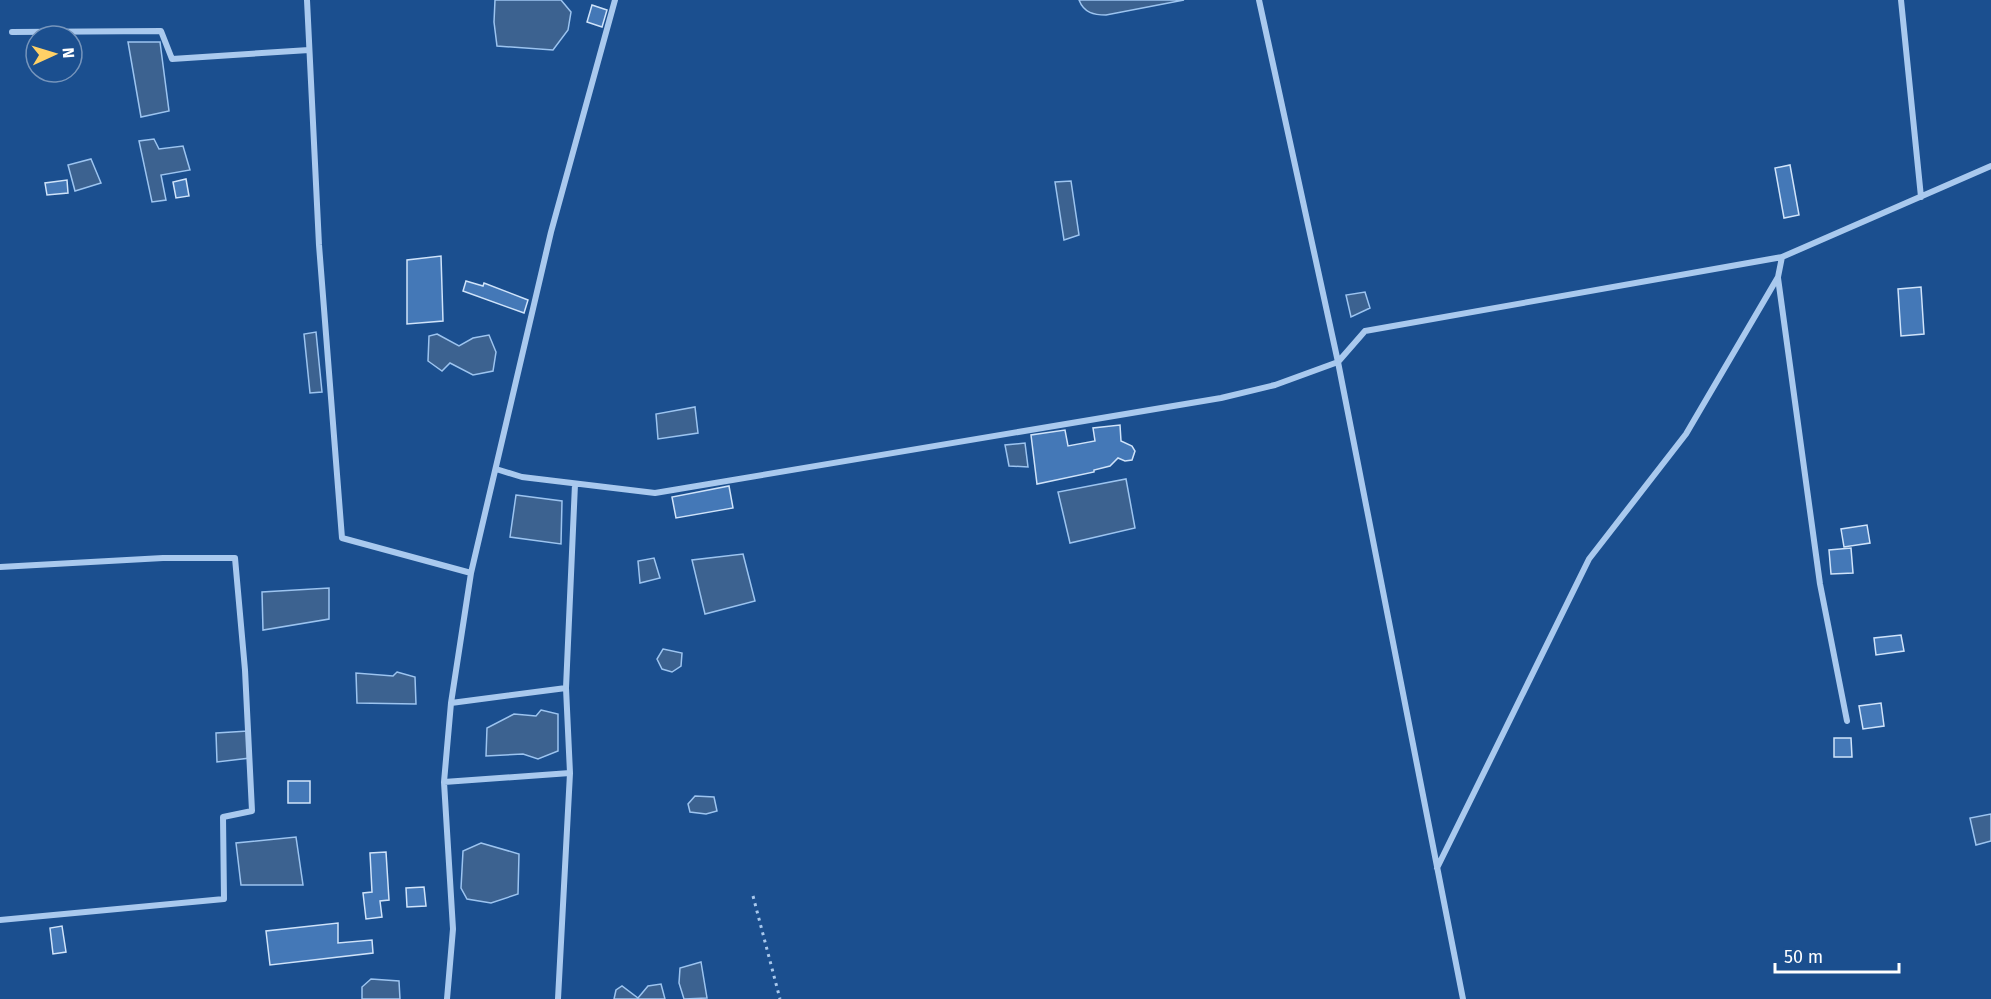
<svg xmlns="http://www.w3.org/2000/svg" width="1991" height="999" font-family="'Fira Sans',sans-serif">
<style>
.water{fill:#3c6290;stroke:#9cc4f0;stroke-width:1.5}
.building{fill:#4478b7;stroke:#cfe3fa;stroke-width:1.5}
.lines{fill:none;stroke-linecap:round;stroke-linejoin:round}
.path{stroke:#a9c9ee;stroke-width:3;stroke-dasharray:3 4.5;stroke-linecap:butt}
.minor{stroke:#a9c9ee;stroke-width:6}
</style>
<rect width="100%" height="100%" fill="#1b4f8f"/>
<path class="water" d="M495 0H561L571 12 568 30 553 50 497 46 494 22Z
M1079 0H1184L1106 15C1094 15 1084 13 1079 0Z
M128 42H160L169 111 141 117Z
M154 139 159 149 183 146 190 170 161 175 166 200 152 202 139 141Z
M91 159 101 183 75 191 68 165Z
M1071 181 1079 235 1064 240 1055 182Z
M1365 292 1370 308 1351 317 1346 295Z
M316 332 322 392 310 393 304 334Z
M437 334 459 346 473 338 489 335 496 352 493 371 473 375 450 363 442 371 428 361 429 336Z
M695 407 698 433 658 439 656 414Z
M1025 443 1028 467 1009 466 1005 445Z
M1126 479 1135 528 1070 543 1058 492Z
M516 495 562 501 561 544 510 537Z
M743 554 755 601 705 614 692 560Z
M654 558 660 578 640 583 638 561Z
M329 588V619L263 630 262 592Z
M663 649 682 653 681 666 672 672 662 669 657 659Z
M397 672 415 677 416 704 357 703 356 673 393 676Z
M541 710 558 714V751L538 759 523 754 486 756 487 728 514 714 536 716Z
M248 731 250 758 217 762 216 733Z
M695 796 714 797 717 811 706 814 690 812 688 804Z
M1991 814V841L1976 845 1970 818Z
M296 837 303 885H241L236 843Z
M481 843 519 854 518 894 491 903 467 899 461 888 463 851Z
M701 962 707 998 684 999 679 983 680 968Z
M371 979 399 981 400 999H362V987Z
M661 984 665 999H614L616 990 622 986 638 998 648 986Z"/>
<path class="building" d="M592 5 607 10 602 27 587 22Z
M1790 165 1799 215 1784 218 1775 168Z
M186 179 189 196 176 198 173 182Z
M67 180 68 193 47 195 45 183Z
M441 256 443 321 407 324V260Z
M466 281 483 286 484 283 528 300 524 313 463 291Z
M1921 287 1924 334 1901 336 1898 289Z
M1120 425 1121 441 1132 446 1135 451 1132 460 1125 461 1118 458 1110 466 1094 470V472L1037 484 1031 435 1065 430 1068 446 1095 441 1093 428Z
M729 486 733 508 676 518 672 497Z
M1867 525 1870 543 1844 547 1841 529Z
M1851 548 1853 573 1831 574 1829 550Z
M1901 635 1904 651 1876 655 1874 638Z
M1881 703 1884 726 1863 729 1859 706Z
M1834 738H1851L1852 757H1834Z
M288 781H310V803H288Z
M386 852 389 900 380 901 382 917 366 919 363 893 372 892 370 853Z
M424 887 426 906 407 907 406 888Z
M338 923V943L372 940 373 953 270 965 266 931Z
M62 926 66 952 53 954 50 928Z"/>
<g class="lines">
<path class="path" d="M753 896 780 999"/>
<path class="minor" d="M307 0 319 245 342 538 471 573
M1259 0 1338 362 1463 999
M1901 0 1921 197
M12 32 161 31 172 59 309 50
M1778 278 1820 584 1847 721
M496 469 522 477 655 493 1221 398 1275 385 1338 362 1365 331 1782 257 1991 166
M0 567 163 558H235L245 670 252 811 223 817 224 899 0 920
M451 703 566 688
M444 782 570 773
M1437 868 1589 559 1686 434 1778 277 1782 257
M447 999 453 929 444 782 451 703 471 573 551 232 615 0
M558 999 570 773 566 688 575 484"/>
</g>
<g transform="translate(54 54) rotate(86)"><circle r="28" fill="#1b4f8f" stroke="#7695bc" stroke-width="1.5"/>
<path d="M0-4.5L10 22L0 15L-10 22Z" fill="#ffd166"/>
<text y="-9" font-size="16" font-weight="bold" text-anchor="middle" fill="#ffffff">N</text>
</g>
<path d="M1775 963v9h124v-9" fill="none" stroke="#ffffff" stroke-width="3"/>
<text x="1784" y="963" font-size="18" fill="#ffffff" stroke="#1b4f8f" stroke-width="4.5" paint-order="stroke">50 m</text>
</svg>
